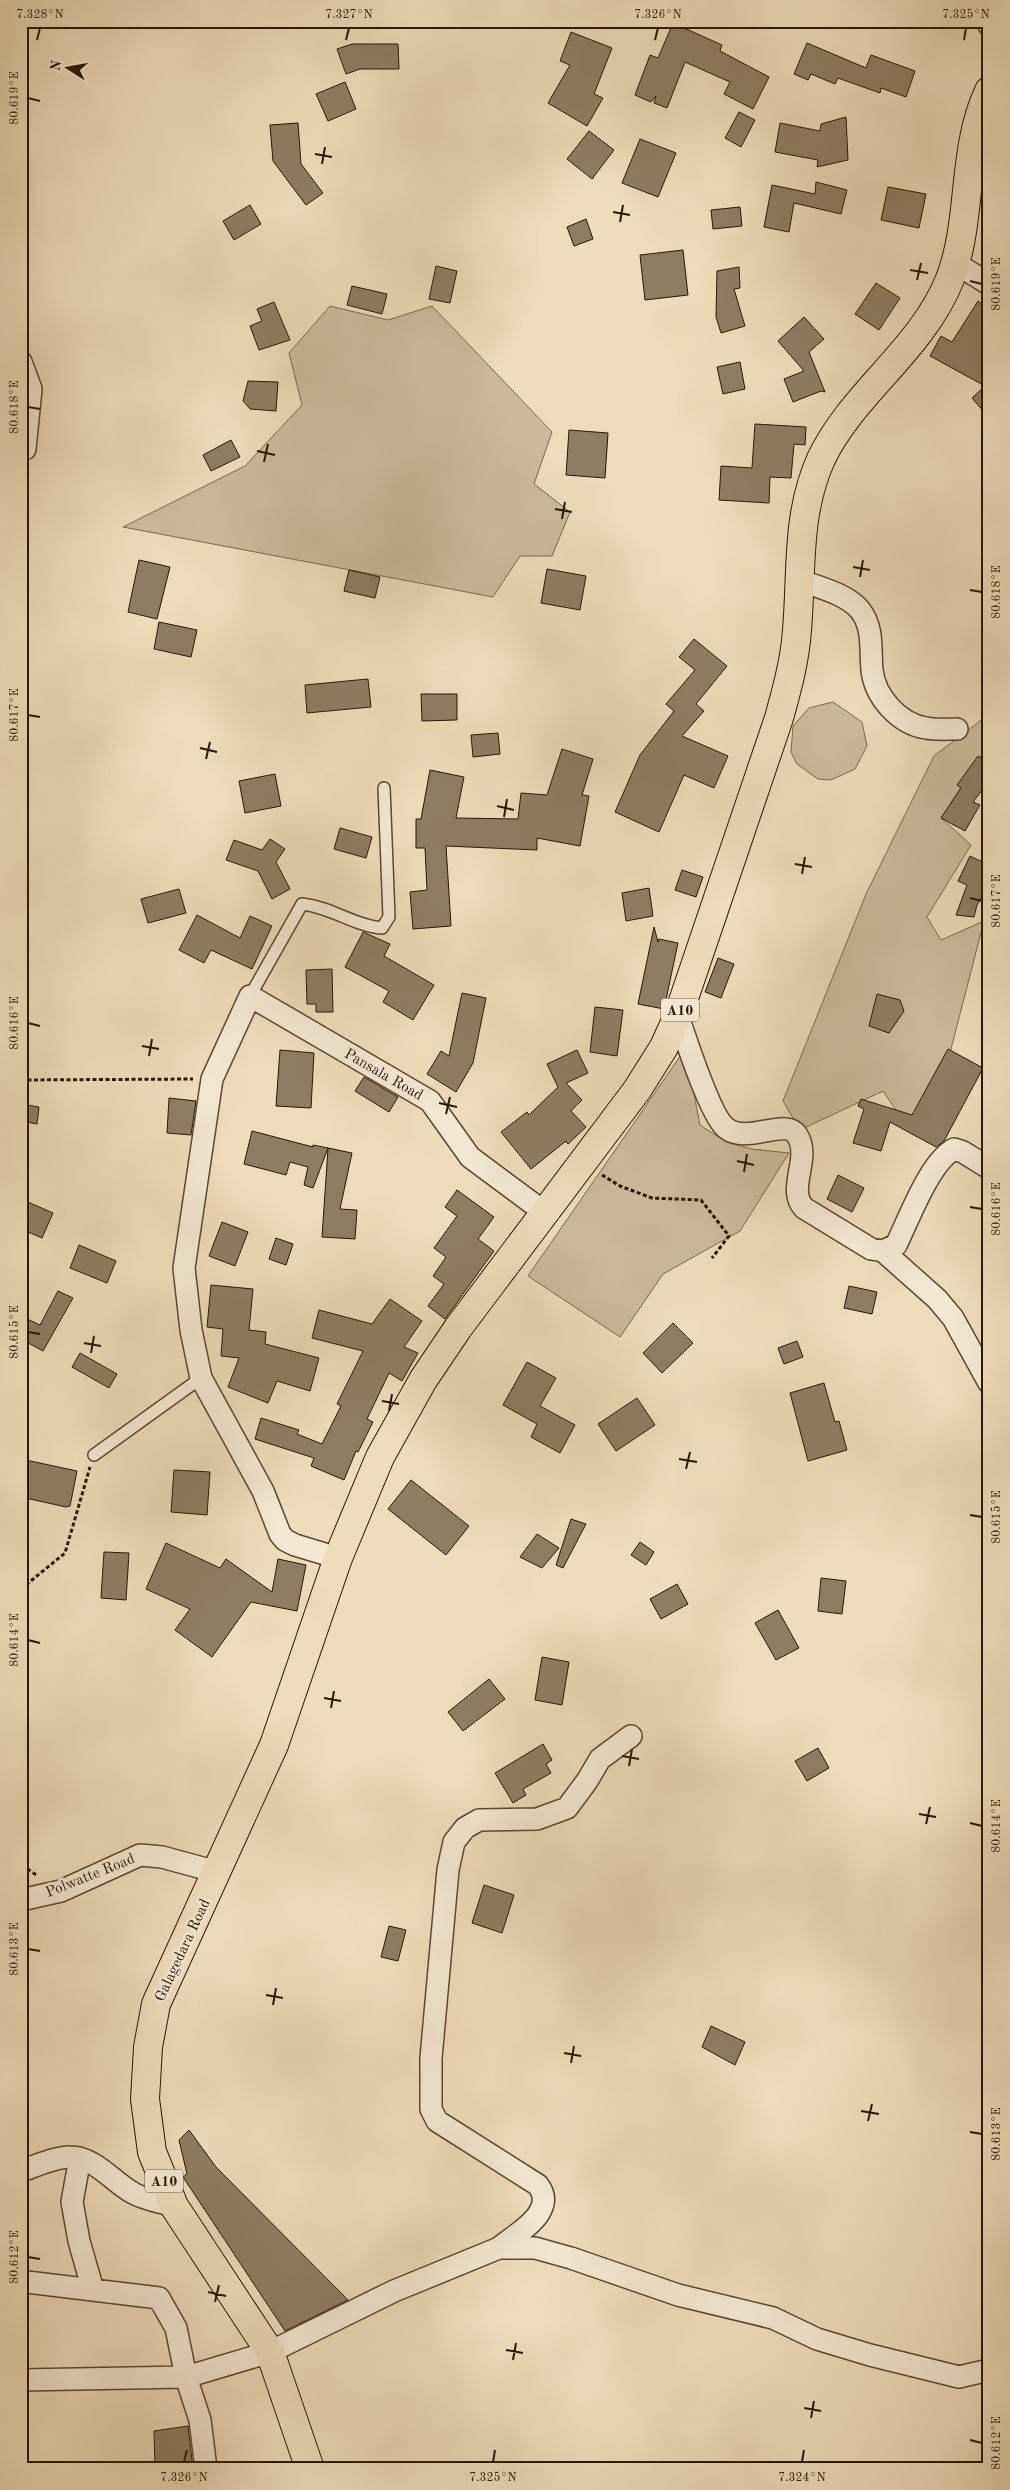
<svg xmlns="http://www.w3.org/2000/svg" width="1010" height="2490" font-family="'Old Standard TT',serif">
<style>
.green{fill:#ccba9b;stroke:#7a684e}
.building{fill:#8f7d62;stroke:#281602}
.lines{fill:none;stroke-linecap:round;stroke-linejoin:round}
.lane-casing{stroke:#5a4830;stroke-width:14}
.street-casing{stroke:#5a4830;stroke-width:24}
.highway-casing{stroke:#281602;stroke-width:30}
.path{stroke:#281602;stroke-width:3;stroke-dasharray:4 2.5;stroke-linecap:butt}
.lane{stroke:#f4e8d2;stroke-width:11}
.street{stroke:#f4e8d2;stroke-width:21}
.highway{stroke:#eedcba;stroke-width:28}
.ticks{fill:none;stroke:#281602;stroke-width:2}
.labels{text-anchor:middle;stroke-width:5;stroke-linejoin:round;paint-order:stroke}
.shield{fill:#f4e8d2;stroke:#655540;stroke-width:1}
.shield-label{font-size:14px;font-weight:bold;fill:#281602}
.street-label{font-size:15px;fill:#281602;stroke:#f4e8d2}
.neatline{fill:none;stroke:#281602;stroke-width:2}
.ticks-label{font-size:12px;text-anchor:middle;fill:#281602}
</style>
<rect width="100%" height="100%" fill="#eedcba"/>
<filter id="stains"><feTurbulence type="fractalNoise" baseFrequency=".004" numOctaves="4"/><feColorMatrix values="0 0 0 0 .2 0 0 0 0 .09 0 0 0 0 .02 0 0 0 .5 -.17"/></filter>
<radialGradient id="worn" r=".72"><stop offset=".6" stop-color="#630" stop-opacity="0"/><stop offset="1" stop-color="#630" stop-opacity=".3"/></radialGradient>
<path class="green" d="M330 306 388 320 432 306 552 432 534 484 570 512 552 556H520L493 597 123 527 245 466 302 405 289 353Z
M833 702 862 722 867 746 855 769 831 780 818 779 797 764 791 752 793 726 809 708Z
M989 714V744L941 818 971 845 927 917 941 940 984 921 943 1080 913 1135 883 1091 800 1130 783 1101 866 894 934 756Z
M681 1055 693 1089 700 1125 726 1142 752 1149 789 1153 740 1231 663 1274 620 1337 528 1276Z"/>
<path class="building" d="M673 23 722 45 720 51 769 77 753 109 724 94 730 82 685 62 667 108 654 103 656 96 651 102 635 95 650 55 658 58Z
M571 32 612 48 594 94 603 98 587 126 548 103 570 65 560 61Z
M807 43 866 68 871 55 915 71 906 97 881 88 880 93 838 78 835 84 811 74 808 80 794 74Z
M352 44H398L399 69H360L346 74 337 49Z
M345 82 356 109 328 121 316 94Z
M739 112 755 120 741 147 725 138Z
M846 117 848 160 817 167 818 160 775 152 780 123 820 131 821 124Z
M298 123 301 164 323 193 306 205 273 161 270 125Z
M589 131 614 150 592 179 567 159Z
M640 139 676 153 658 197 622 183Z
M816 182 847 190 841 214 794 203 789 232 764 227 772 185 815 194Z
M888 187 926 194 919 228 881 220Z
M250 205 261 224 234 240 223 221Z
M740 207 742 226 713 229 711 210Z
M586 219 593 239 574 246 567 227Z
M683 250 688 295 645 300 640 255Z
M436 266 457 271 450 303 429 299Z
M739 267 740 288 734 289 745 326 721 333 716 317 717 271Z
M876 283 900 298 879 330 855 314Z
M352 286 387 294 382 314 347 305Z
M978 301 989 308V345L981 357 989 365V418L972 398 985 386 930 356 941 336 952 342Z
M274 302 290 340 259 350 250 326 262 321 257 309Z
M804 317 824 339 809 352 825 392 821 391 793 402 784 379 804 371 778 341Z
M740 362 745 389 723 394 717 367Z
M248 381 278 382 276 411 250 409 243 401Z
M755 424 806 427 805 445 794 444 791 478 770 477 769 503 719 500 721 466 752 468Z
M569 430 608 433 605 478 566 475Z
M231 440 240 457 211 471 203 455Z
M139 560 170 567 157 619 128 612Z
M547 569 586 576 580 610 541 603Z
M349 570 380 577 375 598 344 591Z
M159 622 197 630 191 657 154 649Z
M694 639 727 666 696 704 704 711 682 736 728 756 714 788 684 775 659 832 615 812 640 755 674 711 666 704 695 670 679 657Z
M368 679 371 707 307 713 305 685Z
M421 694H457V720L422 721Z
M498 733 500 754 473 757 471 735Z
M562 749 593 759 582 795 589 796 580 846 537 838V850L446 846 451 926 413 929 410 892 427 890 425 848H416V819H421L430 770 464 777 456 818 518 819 521 793 547 795Z
M978 756 989 764V781L973 802 980 805 965 831 941 818 961 788 957 785Z
M275 774 281 806 245 813 239 781Z
M340 828 372 837 366 858 334 849Z
M270 839 285 849 276 862 290 889 272 899 258 871 226 860 234 840 262 850Z
M970 856 989 865V886L977 905 974 917 956 915 967 885 958 881Z
M682 870 703 877 696 897 675 890Z
M649 888 653 916 626 921 622 893Z
M179 889 186 913 148 923 141 899Z
M197 915 240 938 250 916 272 926 252 969 211 950 204 963 179 950Z
M654 927 658 942 659 939 678 943 664 1009 638 1004Z
M363 932 390 944 384 956 434 985 413 1020 383 1002 389 991 345 967Z
M718 958 734 964 721 998 705 992Z
M332 969 333 1012H316V1004H307L306 970Z
M462 993 486 998 473 1063 456 1092 427 1074 441 1051 449 1056Z
M877 994 900 1000 904 1011 889 1033 869 1026Z
M595 1007 623 1010 617 1056 590 1052Z
M948 1049 983 1068 944 1141 936 1147 890 1122 881 1151 853 1143 864 1109 858 1106 861 1099 912 1115Z
M280 1050 314 1053 311 1108 276 1106Z
M577 1050 588 1073 566 1083 582 1100 571 1111 586 1127 568 1144 566 1141 531 1169 501 1132 527 1112 529 1115 558 1087 547 1064Z
M364 1077 398 1097 389 1112 355 1091Z
M169 1098 196 1101 191 1135 167 1133Z
M21 1104 39 1107 37 1124 21 1121Z
M252 1131 313 1147V1145L328 1148 313 1188 304 1185 308 1167 290 1162 286 1175 244 1164Z
M328 1148 352 1153 340 1209 357 1210 355 1239 322 1237Z
M838 1175 864 1188 852 1212 827 1199Z
M457 1190 494 1217 478 1239 494 1251 445 1319 428 1306 444 1284 433 1276 446 1257 434 1248 457 1216 445 1207Z
M21 1199 53 1213 42 1238 21 1229Z
M222 1222 248 1232 235 1266 209 1256Z
M276 1238 293 1244 286 1265 269 1259Z
M79 1245 116 1261 107 1283 70 1268Z
M211 1285 253 1289 249 1330 266 1332 265 1344 319 1358 310 1391 277 1381 268 1403 228 1387 239 1358 221 1356 223 1329 207 1327Z
M849 1286 877 1292 872 1314 844 1308Z
M58 1291 73 1298 43 1351 21 1339V1325L25 1318 40 1325Z
M390 1299 422 1321 404 1347 418 1353 402 1381 389 1373 367 1419 373 1422 358 1452 356 1451 344 1480 311 1466 314 1458 255 1439 261 1418 299 1430 297 1434 322 1444 341 1406 337 1404 363 1351 312 1338 319 1310 372 1324Z
M673 1323 693 1343 662 1373 643 1353Z
M797 1341 803 1357 784 1364 778 1348Z
M80 1353 117 1374 109 1388 72 1367Z
M527 1362 556 1378 540 1406 575 1425 560 1453 531 1437 537 1424 503 1405Z
M824 1383 835 1422 839 1421 847 1450 808 1461 790 1393Z
M637 1398 655 1425 616 1451 598 1424Z
M21 1459 77 1471 70 1506 66 1507 21 1497Z
M174 1470 210 1472 207 1515 171 1512Z
M411 1480 469 1526 446 1555 388 1509Z
M571 1519 586 1524 563 1568 556 1565Z
M537 1534 559 1548 542 1568 520 1557Z
M640 1542 654 1552 646 1565 631 1555Z
M166 1543 220 1568 226 1559 272 1592 278 1559 306 1565 297 1611 251 1602 212 1657 175 1630 190 1609 146 1589Z
M104 1552 129 1553 126 1600 101 1598Z
M821 1578 846 1581 842 1614 818 1611Z
M677 1584 688 1604 661 1619 650 1599Z
M778 1610 799 1648 776 1660 755 1623Z
M542 1657 569 1662 562 1705 535 1700Z
M489 1679 505 1699 463 1731 448 1712Z
M543 1744 552 1760 546 1764 551 1773 523 1789 526 1795 513 1803 495 1773Z
M818 1748 829 1768 807 1781 795 1761Z
M484 1885 514 1895 502 1933 472 1923Z
M389 1926 406 1930 398 1961 381 1957Z
M711 2026 745 2042 735 2065 702 2047Z
M189 2130 216 2167 348 2300 285 2331 183 2177 187 2174 179 2140Z
M188 2426 193 2469H155L154 2431Z"/>
<g class="lines">
<g class="lane-casing">
<path id="lane" d="M250 996 302 904C331 907 355 926 382 928L389 917 384 788
M94 1455 201 1378"/>
</g>
<g class="street-casing">
<path id="street" d="M988 21 989 25
M955 263 989 284
M21 362 31 389 25 449
M799 580C818 587 847 594 860 610 874 628 870 649 872 670 875 697 899 724 926 728 936 730 947 729 957 729
M678 1016C685 1037 711 1117 726 1128 747 1145 786 1117 797 1135 812 1158 786 1189 804 1208L871 1249 883 1251 896 1245C909 1219 929 1163 954 1149L963 1152 989 1168
M883 1251 937 1299 953 1318 989 1383
M338 1558 295 1545 285 1540 280 1534 263 1491 201 1378 191 1330 184 1268 212 1079 250 996 430 1101 470 1157 544 1212
M21 1900 61 1891 140 1855 162 1857 217 1872
M80 2158 72 2202 79 2241 93 2290
M21 2171C36 2166 55 2157 70 2157 95 2157 113 2182 133 2193 145 2200 161 2202 174 2206
M499 2248C517 2233 558 2212 538 2185L437 2121 431 2109V2058L448 1870 454 1842 465 1828 479 1820 537 1819 567 1808 587 1781 600 1759 631 1736
M21 2285 27 2282 159 2298 176 2328 186 2377 200 2420 206 2469
M21 2380 186 2377 270 2352 394 2291 499 2248H535L571 2258 678 2295 773 2318 817 2339 870 2355 959 2377 989 2370"/>
</g>
<g class="highway-casing">
<path id="highway" d="M310 2469 270 2352 174 2206 152 2152 145 2099 148 2047 156 2004 274 1745 338 1558 380 1457 423 1380 458 1328 637 1090 664 1047 678 1016 779 718C787 689 795 660 797 630 802 571 796 515 821 459 853 392 921 351 950 279 973 219 961 150 989 91"/>
</g>
<path class="path" d="M21 1080 193 1079
M602 1175 620 1186 652 1198 701 1200 729 1236 712 1258
M21 1589 65 1553 90 1467
M21 1868H26L38 1876"/>
<use href="#lane" class="lane"/>
<use href="#street" class="street"/>
<use href="#highway" class="highway"/>
</g>
<path class="ticks" d="M37 40 40 28M346 40 349 28M655 40 658 28M964 40 966 28M28 98 40 101M315 154 332 157M322 164 325 147M613 212 630 215M620 222 623 205M910 270 928 273M917 280 921 263M970 281 982 284M28 407 40 409M257 451 275 455M264 462 268 444M555 509 572 512M562 519 565 502M853 567 870 570M860 577 863 560M970 590 982 592M28 715 40 717M200 748 217 752M206 759 210 742M497 806 514 810M504 817 507 799M795 864 812 867M802 874 805 857M970 898 982 901M28 1023 40 1026M142 1046 159 1049M149 1056 152 1039M439 1103 457 1107M446 1114 450 1097M737 1161 754 1165M744 1172 747 1154M970 1207 982 1209M28 1332 40 1334M84 1343 101 1346M91 1353 94 1336M382 1401 399 1404M389 1411 392 1394M679 1459 697 1462M686 1469 690 1452M970 1515 982 1517M28 1640 40 1643M324 1698 341 1701M331 1708 334 1691M622 1756 639 1759M629 1766 632 1749M919 1814 936 1817M970 1823 982 1826M926 1824 930 1807M28 1949 40 1951M266 1995 283 1998M273 2005 276 1988M564 2053 581 2056M571 2063 574 2046M861 2111 879 2114M868 2121 872 2104M970 2132 982 2134M28 2257 40 2259M208 2292 226 2296M215 2302 219 2285M506 2350 523 2353M513 2360 516 2343M804 2408 821 2411M811 2418 814 2401M970 2440 982 2443M184 2462 187 2450M493 2462 495 2450M802 2462 804 2450"/>
<g class="labels">
<g class="shield">
<rect x="661" y="998.5" width="38" height="23" rx="4"/>
<rect x="145" y="2169.5" width="38" height="23" rx="4"/>
</g>
<g class="shield-label">
<text x="680" y="1015">A10</text>
<text x="164" y="2186">A10</text>
</g>
<g class="street-label">
<text transform="translate(384 1074) rotate(30)" y="5">Pansala Road</text>
<text transform="translate(90 1875) rotate(-22)" y="5">Polwatte Road</text>
<text transform="translate(182 1950) rotate(-65)" y="5">Galagedara Road</text>
</g>
</g>
<rect width="1010" height="2490" fill="none" stroke="#eedcba" stroke-width="55"/>
<g transform="translate(68 68) rotate(281)" stroke="#f4e8d2" stroke-width="4" paint-order="stroke">
<path d="M0-4L9 19L0 12L-9 19Z" fill="#281602"/>
<text y="-8" font-size="14" font-weight="bold" text-anchor="middle" fill="#281602">N</text>
</g>
<rect x="28" y="28" width="954" height="2434" class="neatline"/>
<g class="ticks-label">
<text x="40" y="18">7.328°N</text>
<text x="349" y="18">7.327°N</text>
<text x="658" y="18">7.326°N</text>
<text x="966" y="18">7.325°N</text>
<text transform="translate(14 98) rotate(-90)" y="4">80.619°E</text>
<text transform="translate(996 284) rotate(-90)" y="4">80.619°E</text>
<text transform="translate(14 407) rotate(-90)" y="4">80.618°E</text>
<text transform="translate(996 592) rotate(-90)" y="4">80.618°E</text>
<text transform="translate(14 715) rotate(-90)" y="4">80.617°E</text>
<text transform="translate(996 901) rotate(-90)" y="4">80.617°E</text>
<text transform="translate(14 1023) rotate(-90)" y="4">80.616°E</text>
<text transform="translate(996 1209) rotate(-90)" y="4">80.616°E</text>
<text transform="translate(14 1332) rotate(-90)" y="4">80.615°E</text>
<text transform="translate(996 1517) rotate(-90)" y="4">80.615°E</text>
<text transform="translate(14 1640) rotate(-90)" y="4">80.614°E</text>
<text transform="translate(996 1826) rotate(-90)" y="4">80.614°E</text>
<text transform="translate(14 1949) rotate(-90)" y="4">80.613°E</text>
<text transform="translate(996 2134) rotate(-90)" y="4">80.613°E</text>
<text transform="translate(14 2257) rotate(-90)" y="4">80.612°E</text>
<text transform="translate(996 2443) rotate(-90)" y="4">80.612°E</text>
<text x="184" y="2481">7.326°N</text>
<text x="493" y="2481">7.325°N</text>
<text x="802" y="2481">7.324°N</text>
</g>
<rect width="100%" height="100%" filter="url(#stains)"/>
<rect width="100%" height="100%" fill="url(#worn)"/>
</svg>
